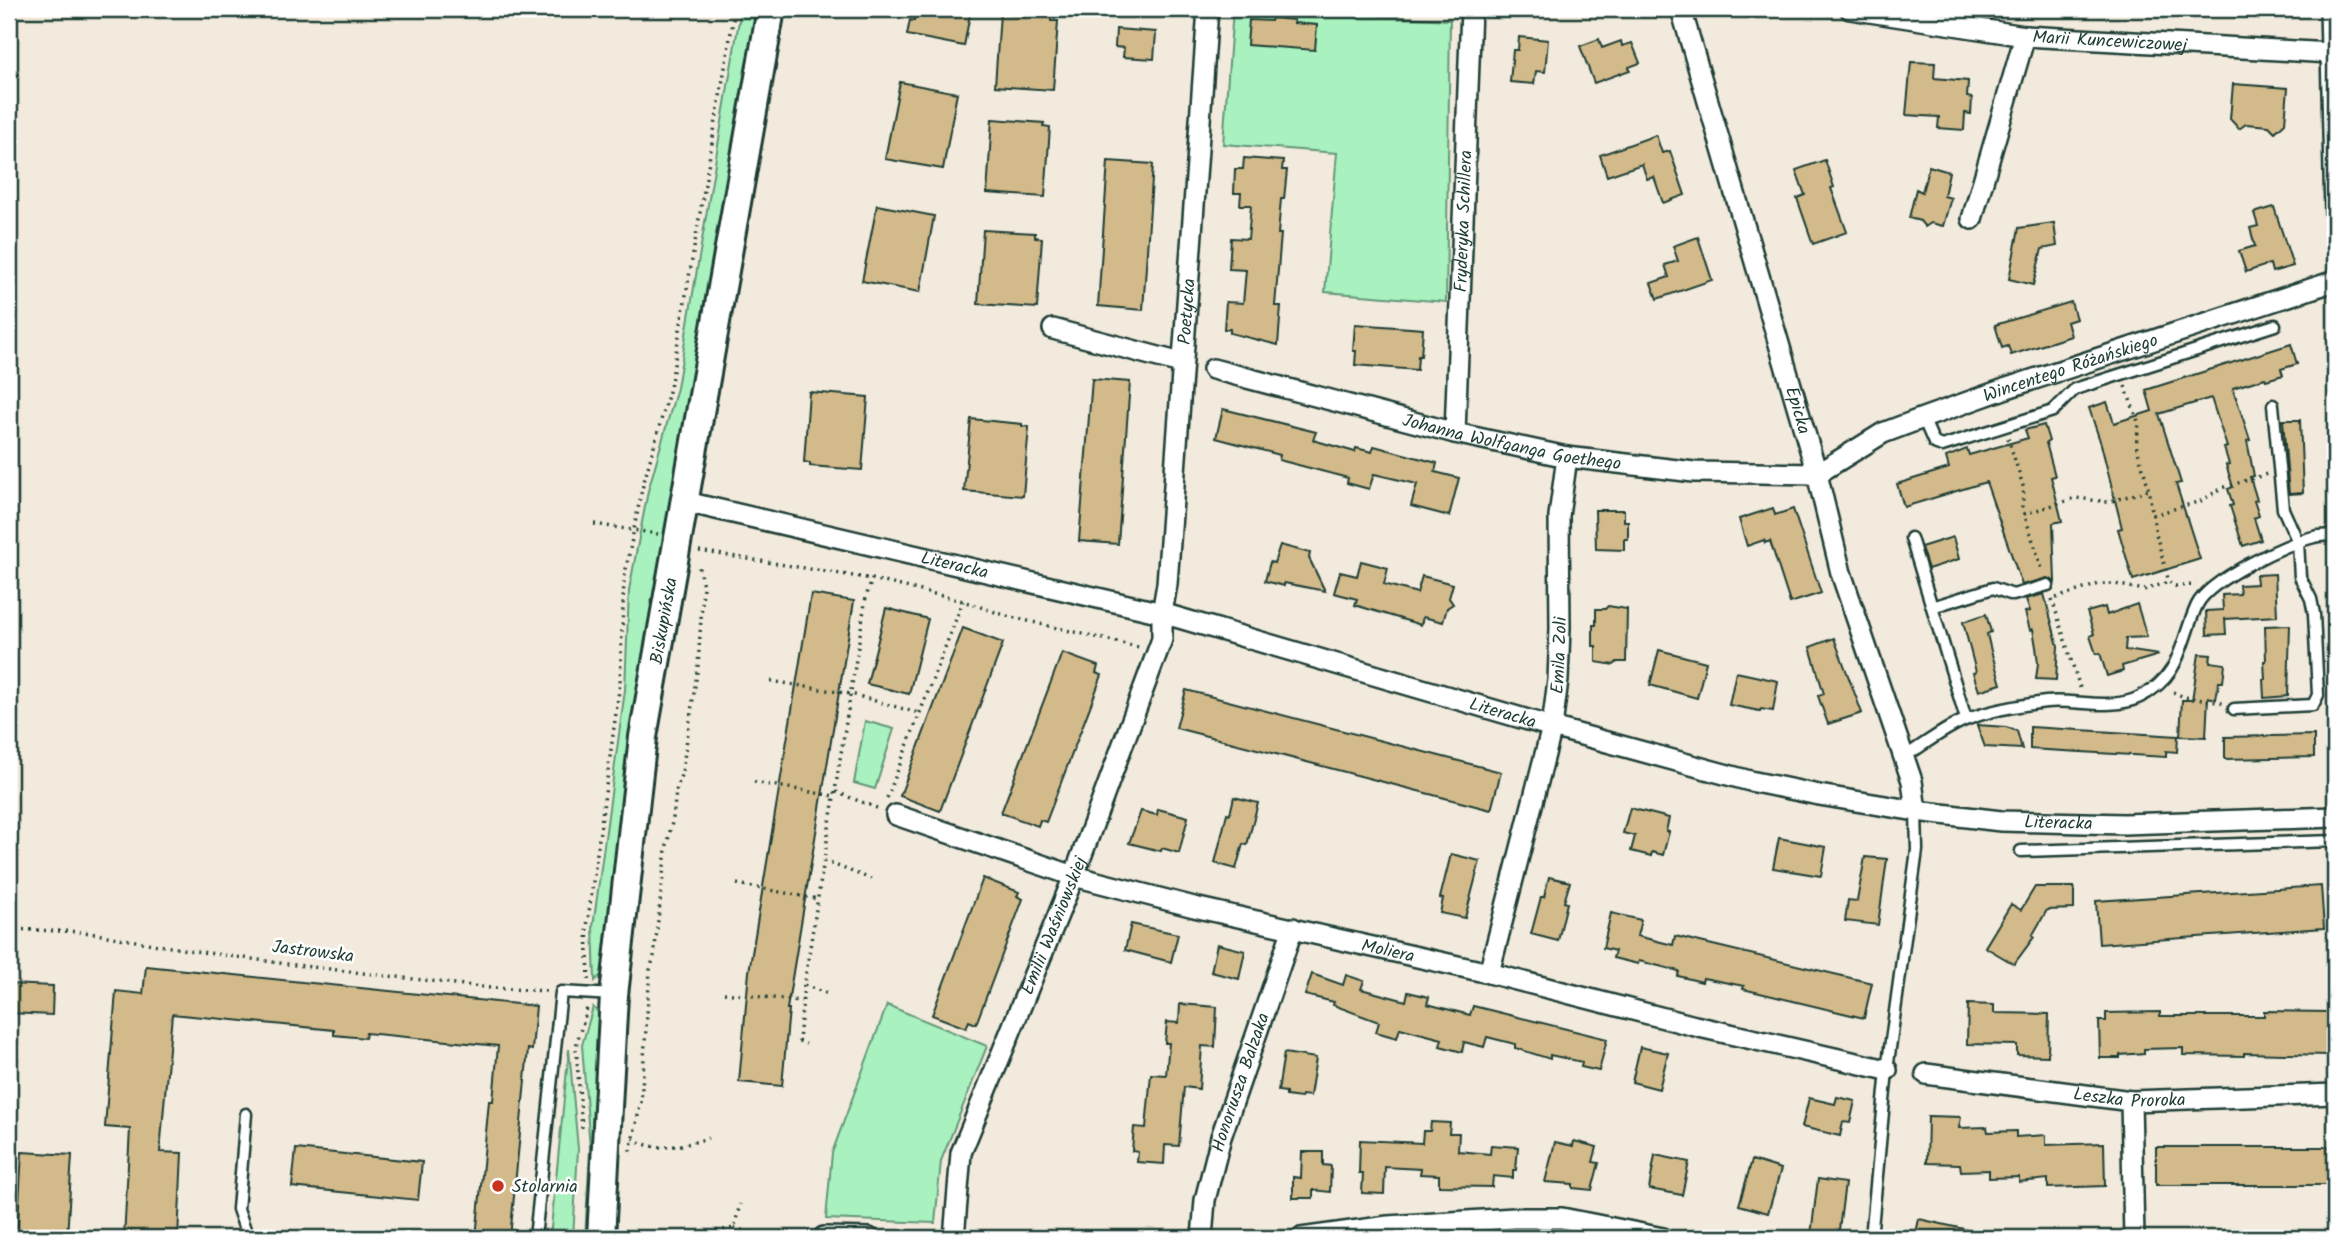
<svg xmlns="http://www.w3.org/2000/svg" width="2344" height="1247" font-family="Kalam,sans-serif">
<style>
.green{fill:#a9f1be;stroke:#649779;stroke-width:2}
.building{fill:#d3ba8a;stroke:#1f3d34;stroke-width:2}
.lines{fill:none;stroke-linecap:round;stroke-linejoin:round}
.lane-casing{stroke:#1f3d34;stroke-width:15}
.street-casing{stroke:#1f3d34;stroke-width:24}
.secondary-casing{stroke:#1f3d34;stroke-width:32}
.path{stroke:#1f3d34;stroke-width:3.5;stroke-dasharray:2 5;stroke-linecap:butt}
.lane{stroke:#fff;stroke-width:10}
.street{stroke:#fff;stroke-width:19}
.secondary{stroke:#fff;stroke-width:26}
.poi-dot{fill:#c8321e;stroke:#fff;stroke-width:2.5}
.labels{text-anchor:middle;stroke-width:5;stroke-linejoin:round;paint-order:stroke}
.street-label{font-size:18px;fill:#1f3d34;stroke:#fff}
.poi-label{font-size:18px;fill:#1f3d34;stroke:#fff;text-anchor:start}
</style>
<rect width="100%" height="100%" fill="#f2eadc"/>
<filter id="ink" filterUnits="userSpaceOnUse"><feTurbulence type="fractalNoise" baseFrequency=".0143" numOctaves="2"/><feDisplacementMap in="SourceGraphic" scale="14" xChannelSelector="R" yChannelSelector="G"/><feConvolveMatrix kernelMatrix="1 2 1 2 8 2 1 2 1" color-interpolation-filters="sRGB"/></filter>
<g filter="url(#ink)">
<path class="green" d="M741 9H764L605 971 595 981 593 927 625 690 629 590 648 491 677 388Z
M1233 9H1268L1450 20 1446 302 1325 292 1337 153 1223 144Z
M865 721 894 729 875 789 854 783Z
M887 1005 987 1046 941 1161 935 1223 826 1219 832 1153Z
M593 1007 601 1015 590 1238H585L590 1148 582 1045Z
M569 1049 578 1149 573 1238H550Z"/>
<path class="building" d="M916 9H971L964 46 907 35 910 20 914 21Z
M1000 13 1051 17V21H1058L1053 90 995 86Z
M1272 18 1294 20V23L1317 25 1315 50 1247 45 1249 20 1271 21Z
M1116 29 1156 32 1154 59 1123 57 1124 48 1115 47Z
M1519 37 1548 40 1545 72 1536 71 1534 84 1510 82 1513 50H1518Z
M1599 39 1602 48 1621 41 1622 46 1632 43 1640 63 1629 67 1630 70 1594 83 1580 46Z
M1911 62 1935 63 1934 78 1968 81 1967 97 1972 98 1971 114 1965 113 1964 130 1938 128 1939 117 1906 115Z
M900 82 957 93 943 169 885 159Z
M2233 84 2288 88 2285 123 2275 132 2269 126 2246 124 2239 129 2230 119Z
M992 119 1044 123 1043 126 1050 127 1045 197 987 193Z
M1656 135 1662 153 1670 151 1685 195 1663 203 1654 177 1647 179 1642 164 1607 176 1600 155Z
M1244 158 1283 161 1282 170H1287L1284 199H1281L1278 234H1281L1275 306H1281L1278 345 1230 333V329H1224L1226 302 1243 303 1246 270 1229 269 1231 238 1248 239 1251 205H1240L1241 193H1234L1235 169H1243Z
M1825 160 1834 187 1831 188 1847 232 1813 244 1797 198 1805 195 1796 170Z
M1108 161 1153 164 1143 310 1098 306Z
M1929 166 1949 172 1944 196 1951 198 1943 226 1931 223 1925 227 1920 221 1909 218 1916 189 1922 192Z
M877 205 934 216 920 292 862 281Z
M2274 207 2293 266 2272 272 2270 264 2246 272 2239 251 2255 246 2250 228 2258 226 2254 213Z
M2054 223 2057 246 2042 249 2033 285 2009 279 2019 228Z
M983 230 1035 233V237L1042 238 1037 308 978 304Z
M1698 237 1712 280 1657 299 1651 283 1669 277 1665 265 1678 261 1673 246Z
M2071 302 2076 319 2067 322 2071 336 2011 355 2008 346 2002 348 1995 325Z
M1355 324 1423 329 1421 356H1418L1417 370 1355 365 1356 351H1353Z
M2291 344 2297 364 2281 369 2283 375 2266 380 2265 378 2233 388 2250 440 2247 441 2254 476 2250 477 2257 500 2254 501 2259 516 2254 518 2261 540 2243 546 2230 506 2233 505 2228 489 2233 487 2226 465 2229 464 2224 448 2227 447 2211 398 2159 414 2181 483 2176 484 2200 559 2133 580 2118 529 2122 528 2101 444 2089 408 2107 402 2114 423 2152 411 2146 390Z
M1092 379 1130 382 1118 544 1079 541Z
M809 392 868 397 862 470 810 466V463L804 462Z
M1223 409 1316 432 1313 440 1355 452 1356 448 1372 452 1374 446 1437 463 1435 472 1459 478 1449 516 1411 506 1417 484 1374 474 1369 489 1347 483 1348 478 1279 460 1280 455 1216 438Z
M971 419 1022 424V426L1029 427 1023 496 964 491Z
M2283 420H2300L2303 493 2289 494Z
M2044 425 2049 441 2046 443 2055 476 2051 477 2062 521 2053 523 2055 582 2047 578 2022 585 1986 482 1904 507 1897 484 1949 468 1946 457 1967 449 1969 455 2028 438 2025 430Z
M1773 508 1775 515 1793 509 1821 593 1790 603 1770 541 1765 543 1764 540 1747 546 1739 519Z
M1595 510H1624V521H1628V539H1624V550L1596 549Z
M1953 537 1959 559 1928 569 1921 547Z
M1280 545 1310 553 1309 558 1325 591 1284 583V586L1265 581 1270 562 1274 563Z
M1361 561 1388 568 1384 584 1417 593 1422 576 1453 584 1449 598 1453 604 1447 608 1443 622 1423 617 1421 625 1355 605 1357 599 1334 593 1340 572 1357 576Z
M2275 574 2277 616 2225 619 2226 634 2207 635 2206 611 2223 610 2222 595 2240 594 2239 585 2257 584 2256 575Z
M811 594 854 601 787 1009H789L782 1086 739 1082 749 972Z
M2044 594 2058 646 2056 680 2036 679 2038 663 2036 647 2033 629 2030 630 2025 612 2030 611 2026 599Z
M2137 604 2147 637 2126 638 2125 650 2159 655 2122 666 2123 671 2107 676 2100 653 2096 654 2090 636 2094 634 2087 612 2105 607 2107 615Z
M1608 606 1627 609 1626 662H1617L1614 665 1596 662V646H1593V625H1596V609H1605Z
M886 608 928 619 909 694 867 684Z
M1986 614 1991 632 1987 634 1991 651 2001 684 1979 691 1973 673 1976 672 1963 622Z
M2290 625 2288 696 2264 698 2263 679H2265L2264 661H2266L2265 626Z
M963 628 1003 643 940 811 900 796Z
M1834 638 1862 713 1828 724 1818 696 1824 694 1810 647Z
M1659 650 1706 662 1697 698 1650 685Z
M1062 653 1098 666 1096 673 1102 675 1046 822 1040 820 1038 826 1001 813Z
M2199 654 2211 655 2210 662 2225 664 2223 682H2219L2216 699 2208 697 2206 737 2180 736 2182 700H2192Z
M1736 672 1778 681 1773 711 1761 709 1760 711 1729 705Z
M1186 690 1501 772 1491 810 1176 728Z
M1977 725 2006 727 2017 731 2022 749 1985 747Z
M2030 727 2178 736 2177 752 2166 751V757L2030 749Z
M2314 735V757L2225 759V737Z
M1234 797 1258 803 1247 845 1243 844 1236 869 1215 863 1227 813 1230 814Z
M1630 808 1669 818 1666 831 1669 832 1663 855 1652 852 1651 856 1631 851 1635 836 1623 833Z
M1158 809 1188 817 1179 853 1162 848 1161 851 1129 843 1141 811 1157 815Z
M1779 838 1826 847 1821 876 1773 868Z
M1451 854 1480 861 1465 918 1440 913 1443 899 1440 898Z
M1865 857 1887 859 1878 925 1845 921 1848 900 1857 901Z
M1549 877 1570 882 1564 902 1567 903 1558 941 1531 934 1541 897H1544Z
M983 878 1019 892 1017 896 1023 899 976 1024 969 1021 966 1028 932 1015Z
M2321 886 2324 928 2099 944 2096 901Z
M2035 887H2074V909L2047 910 2032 936 2034 937 2014 964 1985 947 2011 904 2021 910Z
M1611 913 1641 920 1637 936 1673 945 1675 936 1872 983 1864 1018 1743 989 1744 986 1703 978 1702 982 1678 976 1679 971 1639 961 1638 964 1613 958 1615 951 1603 948Z
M1131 924 1178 934 1171 962 1125 950Z
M1217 944 1245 951 1239 979 1211 972Z
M146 966 536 1006 532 1050 528 1049 510 1238H476L489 1101H493L498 1046 366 1033 365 1038 334 1035V1030L172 1014 160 1152 182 1153 178 1238H124L130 1129 105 1127 116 991 143 994Z
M1312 974 1343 985 1346 975 1364 981 1361 989 1406 1001 1408 992 1429 997 1427 1004 1470 1015 1473 1006 1607 1039 1599 1071 1581 1067 1582 1062 1550 1055V1059L1515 1048V1044L1487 1037 1484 1047 1464 1042 1462 1052 1440 1046 1442 1039 1400 1028 1397 1038 1376 1032 1379 1022 1333 1005 1334 1002 1305 995Z
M9 984 53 986 52 1015 9 1013Z
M1180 1004 1217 1007 1215 1047 1202 1046 1199 1089 1184 1087 1179 1146 1165 1145 1164 1164 1137 1162 1138 1152 1132 1151 1134 1127 1146 1128 1151 1074 1166 1075 1169 1043H1165L1167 1022 1179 1023Z
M1968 1004 1994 1005V1013L2049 1014 2048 1056 2017 1055V1045L1967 1044Z
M2264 1011 2328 1012 2327 1055 2244 1053V1056L2183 1055V1048L2144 1049V1053L2120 1055V1058H2100L2099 1021H2106V1013L2160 1012V1016H2264Z
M1640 1047 1668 1053 1659 1089 1632 1082Z
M1284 1053 1316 1058 1310 1096 1302 1095 1301 1098 1286 1096V1092L1278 1091Z
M1837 1097 1855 1101 1850 1123 1843 1122 1840 1136 1802 1127 1809 1098 1835 1104Z
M1928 1116 1961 1117 1959 1128 1987 1127 1988 1132 2016 1131V1137L2046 1135V1145L2104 1143 2105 1186 2048 1188V1179L2019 1182V1177L1989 1178V1170L1961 1171 1960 1164 1927 1163Z
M1431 1122 1450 1123 1449 1133H1459L1458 1151 1490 1154 1491 1145 1518 1147 1516 1170H1513V1178L1493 1176 1492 1187 1439 1186V1175L1420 1174 1421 1169 1385 1167 1384 1194 1362 1193 1363 1173H1359L1360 1140 1422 1143 1423 1131H1430Z
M1574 1141 1597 1147 1593 1162 1599 1163 1592 1190 1573 1188V1184L1545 1182 1555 1142 1573 1146Z
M2156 1147H2330V1185H2156Z
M296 1149 422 1162 418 1200 292 1187Z
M22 1152 72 1155 67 1238H17Z
M1302 1152H1323V1165L1331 1166 1330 1192 1313 1190V1198H1293V1177L1301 1178Z
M1655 1155 1689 1162 1682 1195 1649 1189Z
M1752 1160 1781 1169 1768 1213 1739 1205Z
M1818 1179 1845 1183 1838 1238 1811 1235Z
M1919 1219 1973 1231 1972 1238H1915Z"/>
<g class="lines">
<g class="lane-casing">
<path id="lane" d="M1923 418 1934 443 1942 446 2053 411 2075 389 2275 325
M1911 538 1966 719
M1932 607 1993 588 2013 595 2048 585
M2234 709 2313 705 2318 695 2314 614 2311 599 2300 577 2298 542 2283 509 2273 405
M1904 757C1922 746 1949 725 1968 719 1992 710 2021 705 2046 702 2077 699 2111 711 2140 697 2182 676 2180 642 2197 605 2209 580 2286 543 2314 537 2321 535 2328 536 2335 535
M2021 851 2335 841
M246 1114 238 1209 248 1238
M535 1238 561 992 614 995
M1871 1238 1887 1070 1917 850 1916 811"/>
</g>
<g class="street-casing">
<g id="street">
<path id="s1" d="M1681 9 1817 474 1841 573 1912 781 1916 811"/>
<path id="s2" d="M1850 9 2025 36 2331 53"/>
<path d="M2330 9 2335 214"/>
<path d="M1972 219 2025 36"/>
<path d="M1053 329 1181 363"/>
<path id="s3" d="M1213 369 1455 433 1567 457 1694 472 1817 474 1883 433 1923 418 2007 388 2335 281"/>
<path id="s4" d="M1455 433 1471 9"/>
<path id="s5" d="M686 502 1162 613 1552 727 1750 781 1819 795 1916 811 2001 821 2124 824 2335 817"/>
<path id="s6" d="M896 815 1074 876 1194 907 1489 973 1695 1026 1887 1070"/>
<path id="s7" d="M1489 973 1552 727 1558 680 1560 628 1559 516 1567 457"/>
<path id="s8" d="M1926 1074 2131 1101 2335 1094"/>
<path d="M2131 1101 2134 1238"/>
<path d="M824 1237 869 1238"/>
<path id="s9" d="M954 1238 961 1153 1074 876 1162 639V613L1167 584 1208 9"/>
<path id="s10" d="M1202 1238 1205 1200 1221 1137 1293 928"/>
<path d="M1301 1238 1388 1226 1514 1218H1562L1663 1238"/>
</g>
</g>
<g class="secondary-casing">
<g id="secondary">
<path id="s11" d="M601 1238 614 995 643 737 771 9"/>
</g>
</g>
<path class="path" d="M2125 386 2139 424 2136 445 2147 482 2156 534 2169 582 2175 586 2196 585
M2008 438 2024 489 2022 507 2043 572
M2024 514 2076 498 2108 502 2149 490
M2153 515 2201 501 2222 488 2267 474
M594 524 658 534
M699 551 872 579 963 601 1007 616 1138 647
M2056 598 2099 584H2115L2144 590 2169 582
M2052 599 2080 688
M771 681 851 694 918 713
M2173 692 2184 697 2223 703
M754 782 834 796
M836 792 877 808
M887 798 963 601
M824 861 871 879
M737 884 818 899
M9 929 84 932 187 950 287 964 490 988 548 991
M589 980 587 927 620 683 624 579 642 489 670 388 735 9
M804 985 799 1041 806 1044
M724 993 801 1001
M826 993 804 985 866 597 872 579
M582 1128 576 1046 587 1008
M633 1138C653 1154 686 1145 708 1138
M630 1151 641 1102 650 970 654 956 666 849 673 818 676 791 682 772 698 666 703 586 698 563
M734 1228 759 1235 806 1236
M682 1238 734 1228 740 1204"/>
<use href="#lane" class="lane"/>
<use href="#street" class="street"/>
<use href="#secondary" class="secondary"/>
</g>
</g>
<circle class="poi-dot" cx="498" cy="1186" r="7"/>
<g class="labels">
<g class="street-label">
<text dy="6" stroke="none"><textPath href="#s2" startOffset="262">Marii Kuncewiczowej</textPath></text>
<text dy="6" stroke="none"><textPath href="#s4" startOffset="212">Fryderyka Schillera</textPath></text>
<text dy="6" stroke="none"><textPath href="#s9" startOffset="966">Poetycka</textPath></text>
<text dy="6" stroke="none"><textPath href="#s3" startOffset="892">Wincentego Różańskiego</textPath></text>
<text dy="6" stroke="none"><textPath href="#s1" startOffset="418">Epicka</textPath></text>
<text dy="6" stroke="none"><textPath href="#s3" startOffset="308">Johanna Wolfganga Goethego</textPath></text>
<text dy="6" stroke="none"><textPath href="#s5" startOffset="276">Literacka</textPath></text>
<text dy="6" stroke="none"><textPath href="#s11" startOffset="621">Biskupińska</textPath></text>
<text dy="6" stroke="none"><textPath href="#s7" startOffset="326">Emila Zoli</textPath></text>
<text dy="6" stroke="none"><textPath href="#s5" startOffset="844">Literacka</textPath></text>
<text dy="6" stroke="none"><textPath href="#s5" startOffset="1412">Literacka</textPath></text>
<text dy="6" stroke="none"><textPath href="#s9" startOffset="331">Emilii Waśniowskiej</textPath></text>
<text dy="6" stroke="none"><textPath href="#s6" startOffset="511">Moliera</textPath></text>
<text transform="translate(313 951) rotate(7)" y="6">Jastrowska</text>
<text dy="6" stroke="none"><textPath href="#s10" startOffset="161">Honoriusza Balzaka</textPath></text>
<text dy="6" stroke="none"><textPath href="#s8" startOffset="205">Leszka Proroka</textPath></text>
</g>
<g class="poi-label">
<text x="512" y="1192">Stolarnia</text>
</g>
</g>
<rect width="2344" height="1247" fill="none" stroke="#fff" stroke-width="35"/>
<rect x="18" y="18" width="2309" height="1212" fill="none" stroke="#1f3d34" stroke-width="2.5" filter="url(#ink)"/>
</svg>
